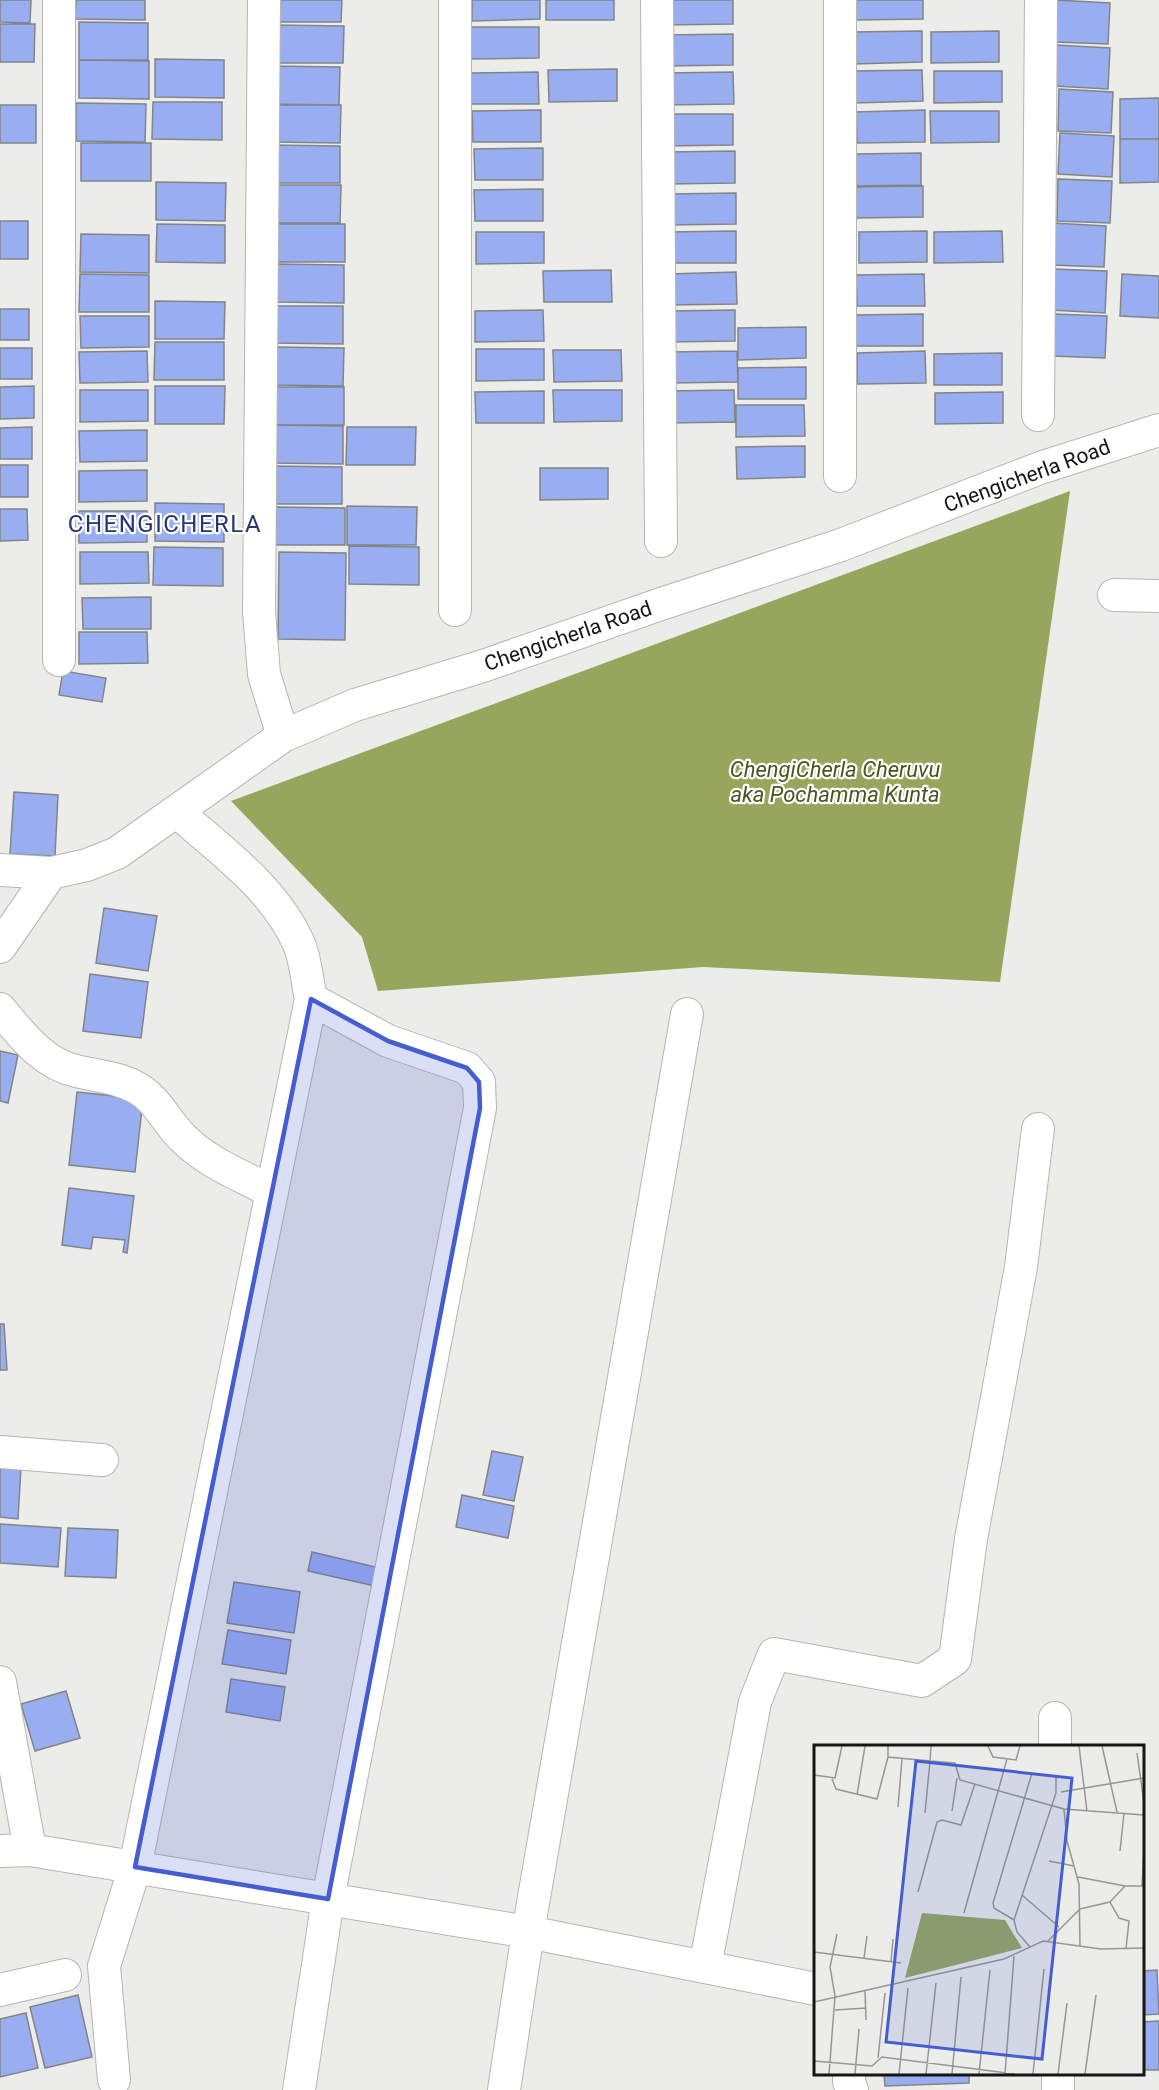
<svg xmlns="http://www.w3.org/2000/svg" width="1159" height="2090" font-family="Roboto,sans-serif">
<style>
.water{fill:#97a65c}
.building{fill:#99aef1;stroke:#838487;stroke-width:1.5}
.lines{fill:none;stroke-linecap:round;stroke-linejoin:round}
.minor-casing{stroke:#b5b6b3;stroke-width:34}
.minor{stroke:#fff;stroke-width:32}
.marked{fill:#465dd1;fill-opacity:0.2;stroke:#465dd1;stroke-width:4.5;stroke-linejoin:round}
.labels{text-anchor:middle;stroke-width:4.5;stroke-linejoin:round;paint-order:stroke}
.street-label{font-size:21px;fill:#151514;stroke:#fff}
.water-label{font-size:22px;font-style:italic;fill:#4b551e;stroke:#fff}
.quarter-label{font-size:24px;letter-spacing:1.5px;fill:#28356e;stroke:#fff}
.inset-road{fill:none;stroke:#969694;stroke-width:1.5}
.view{fill:#465dd1;fill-opacity:0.15;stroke:#465dd1;stroke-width:3}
.inset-edge{fill:none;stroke:#151514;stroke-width:3}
</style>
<rect width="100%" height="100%" fill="#ecece9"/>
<path class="water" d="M1070 491 1000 982 703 967 378 991 362 937 231 801Z"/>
<path class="building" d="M0 0H31L30 23 0 22Z
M76 0H145V20L75 19Z
M272 0H342L341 22H272Z
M472 0H540V19L472 21Z
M546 0H614V20H546Z
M664 0H733V24L665 25Z
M855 0H923V19L855 20Z
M1056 0 1110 3 1108 44 1054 42Z
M79 22 148 23V60H79Z
M0 24H35L34 62H0Z
M274 25 344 26 343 63H274Z
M471 27H539V58L471 59Z
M922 31V62L854 64V32Z
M999 31V62L931 63V32Z
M733 34V65L665 66V35Z
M1056 45 1110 48 1108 89 1054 86Z
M155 59 224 60V98L155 97Z
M79 60 149 61V99L79 98Z
M271 66 340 67 339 105 270 104Z
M617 69V101L549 102 548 70Z
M922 70 923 101 854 103V71Z
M934 71H1002V102L934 103Z
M538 72 539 104H470V73Z
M733 72 734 104 665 105V73Z
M1059 89 1113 92 1111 133 1058 131Z
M1159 98V139H1120V99Z
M153 102H222V140L152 139Z
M76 103 146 104 145 142 76 141Z
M0 105H36V143H0Z
M271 105H341L340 143 271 142Z
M541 110V142H473L472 111Z
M925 110V142L857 143 856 112Z
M930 111H999V142L931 143Z
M665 114H733V145L665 146Z
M1060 133 1114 136 1112 177 1058 174Z
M1120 139H1159V182L1120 183Z
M81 143H151V181H81Z
M271 145 340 146V183H271Z
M543 148V180H475L474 149Z
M735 151V183L667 184V152Z
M921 153V185L853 186V154Z
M1058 179 1112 181 1110 223 1057 221Z
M156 182 226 183 225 221 156 220Z
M271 185H341L340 223H271Z
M923 186V217L855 218V187Z
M543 189V221H475L474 190Z
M736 193V224L668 225V194Z
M0 221H28V259H0Z
M1053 223 1106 226 1104 267 1051 265Z
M157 224 225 225V263L156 262Z
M276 224H345V262H276Z
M736 231V263H668V232Z
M927 231V262L859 263V232Z
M1002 231 1003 262 934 263V232Z
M476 232H544V263L476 264Z
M81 234 149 235V273L80 272Z
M275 264 344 265V303L275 302Z
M1053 269 1107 271 1105 313 1051 310Z
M611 270 612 302H544L543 271Z
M736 272 737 304 668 305V274Z
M80 274 149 275V312H79Z
M924 274 925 306H857L856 275Z
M1122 274 1159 276V318L1120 316Z
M155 301 225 302 224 339H155Z
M274 306H343V344L274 343Z
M0 309H29V340H0Z
M543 310 544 341 475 342V311Z
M735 310V341L667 342V311Z
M923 314V346H855V315Z
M1054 314 1107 316 1105 358 1052 356Z
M80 316H149V347L81 348Z
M806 327V358L738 360V328Z
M155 342H224V380H154Z
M275 347 344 348 343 386 274 385Z
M0 348H32V379H0Z
M476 349H544V380L476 381Z
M553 350H621L622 381 554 382Z
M147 351 148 382 80 383 79 352Z
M737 351 738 382 669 383V352Z
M925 351 926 383 857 384V353Z
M1002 353V385H934V354Z
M806 367V399H738V368Z
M34 386V418L0 419V387Z
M155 386H225L224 424H155Z
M275 387H344V425H275Z
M80 390H148V421L80 422Z
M553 390H622V421L554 422Z
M734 390 735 422 666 423V391Z
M544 391V423H476L475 392Z
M1003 392V423L935 424V393Z
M736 405H804L805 436 736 437Z
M274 425 343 426V464L273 463Z
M32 427V459H0V428Z
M347 427H416L415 465H346Z
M147 430V461L80 462 79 431Z
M805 446V477L737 479 736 447Z
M0 465H28V497H0Z
M273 466 342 467V504H273Z
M540 468H608V499L540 500Z
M147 470V501L79 502V471Z
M155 503 224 504V542L155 541Z
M347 506 417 507 416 545H347Z
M276 507 345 508V545H275Z
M0 509H27L28 540 0 541Z
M79 511H147V542L79 543Z
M349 546 419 547V585L349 584Z
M154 547 223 548V586L153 585Z
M80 552H148L149 583 80 584Z
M279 552 346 553 345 640 278 639Z
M151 597V629H83L82 598Z
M79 632H147L148 663 79 664Z
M63 671 106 678 102 702 59 695Z
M14 792 58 795 55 856 10 854Z
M104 908 157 916 148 971 96 963Z
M90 974 148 982 141 1038 83 1031Z
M0 1051 18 1055 8 1103 0 1101Z
M77 1092 143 1099 135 1172 69 1165Z
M69 1188 134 1196 127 1253 123 1252 125 1240 93 1237 91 1249 62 1245Z
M0 1324H4L7 1370H0Z
M492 1451 523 1457 514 1501 483 1495Z
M0 1465 21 1467 18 1519 0 1517Z
M462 1495 514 1506 508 1538 456 1527Z
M0 1524 61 1528 58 1567 0 1563Z
M68 1528 118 1530 116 1578 65 1576Z
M312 1552 384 1569 380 1587 308 1571Z
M234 1582 300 1592 294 1633 227 1623Z
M228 1630 291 1640 286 1674 222 1664Z
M231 1679 285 1687 280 1721 226 1712Z
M66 1691 80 1738 35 1751 21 1704Z
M1157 1970 1159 2014 1142 2015V1971Z
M78 1995 92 2057 45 2068 30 2007Z
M26 2013 38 2068 0 2077V2019Z
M1159 2021V2070H1142V2022Z
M884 2074H969V2083L885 2086Z"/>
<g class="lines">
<g class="minor-casing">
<path id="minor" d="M264 0 259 612 264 674 283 736
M455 0V610
M657 0 661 541
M1038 415 1041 0
M840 476V0
M1114 595 1159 596
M59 660V0
M0 870 51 873 87 865 117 853 283 736 355 705 483 666 661 604 841 545 1040 468 1159 430
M0 947 51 873
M0 1009C21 1034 42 1063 76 1071 96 1076 118 1077 137 1088 157 1099 167 1123 183 1138 207 1163 243 1176 272 1192
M0 1452 102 1460
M0 1682 30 1850
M1055 1718V1746
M0 1851 30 1850 528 1932 816 1989
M705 1967 755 1702 774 1654 922 1681 955 1659 971 1539 1021 1267 1038 1129
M0 1990 65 1975
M849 2074V2082L852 2090
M1058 2074V2090
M114 2080 104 1966 135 1867 311 999C307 982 306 960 299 944 275 889 222 851 177 812
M299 2090 328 1899 480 1108 479 1082 467 1068 388 1041 311 999
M504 2090 528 1932 687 1014"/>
</g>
<use href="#minor" class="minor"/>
</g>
<path class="marked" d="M311 999 388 1041 467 1068 479 1082 480 1108 328 1899 135 1867Z"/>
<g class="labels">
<g class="street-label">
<text transform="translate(1027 476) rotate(-20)" y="7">Chengicherla Road</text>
<text transform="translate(568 636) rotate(-19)" y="7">Chengicherla Road</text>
</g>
<g class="water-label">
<text x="835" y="777">ChengiCherla Cheruvu<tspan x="835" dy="25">aka Pochamma Kunta</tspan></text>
</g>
<g class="quarter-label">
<text x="165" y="532">CHENGICHERLA</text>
</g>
</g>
<g transform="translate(814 1745)">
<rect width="330" height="330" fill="#ecece9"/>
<path d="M108 168 191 175 208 203 91 233Z" fill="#97a65c"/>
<path class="inset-road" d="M74 1V12L116 16 111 68M117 1 116 16 141 18 146 35 250 64 330 70M174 1 179 12 202 15 206 1M265 1 273 66M288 1 303 67M323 8 330 58M0 30 21 33 28 1M18 34 22 44 63 54 74 12M247 47 330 33M43 50 51 1M84 62 88 14M250 64 253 96 265 139 266 201M138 66 143 33M306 106 310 68M235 116 260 121M264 132 311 141M328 141 330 103M104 147 123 77 128 75 147 80 161 39M208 150 245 182M150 168 193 14M200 175 180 163 179 158 218 28M234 196 266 164 296 157M216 202 203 187 200 175 242 48V32M312 203 315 176 305 173 296 157 311 141H330M0 207 87 218M50 213 53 191M77 217 79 194M51 245 52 275M0 257 190 214 229 196 287 204 330 203M21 265 52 263M64 313 71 248M0 316 58 321 68 312 201 329M15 329 21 251 16 222 23 189M41 329 45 284M85 329 94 243M112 329 122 238M138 329 147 232M165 329 176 225M191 329 200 211M219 329 230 224M244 329 253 258M271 329 282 250"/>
<path class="view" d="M102 16 258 33 228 314 72 297Z"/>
<rect width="330" height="330" class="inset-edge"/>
</g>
</svg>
